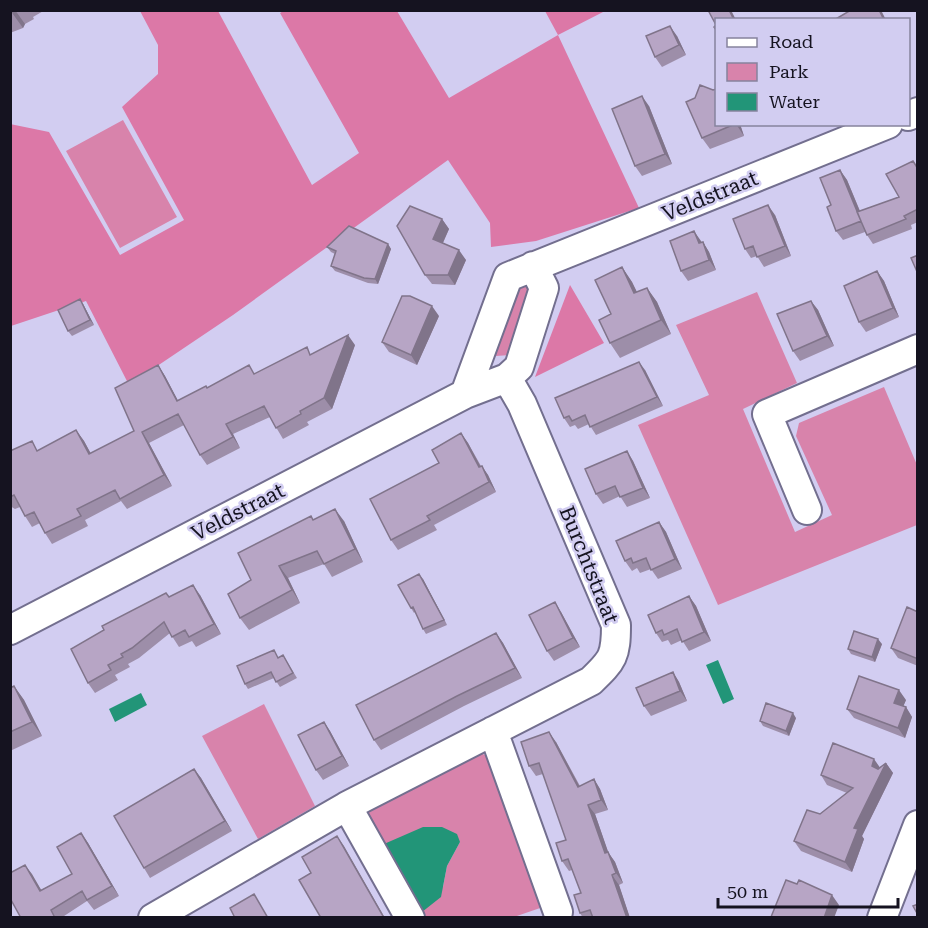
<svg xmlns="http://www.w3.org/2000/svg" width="928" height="928" font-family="'Roboto Serif',serif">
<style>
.green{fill:#d883ab;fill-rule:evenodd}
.forest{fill:#dc78a7}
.water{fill:#229578}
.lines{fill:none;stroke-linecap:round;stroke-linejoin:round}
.street-casing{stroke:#736f8f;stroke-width:32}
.street{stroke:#fff;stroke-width:28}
.wall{fill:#9d8ea9}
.shaded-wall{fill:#80748a}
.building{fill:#b7a5c5;stroke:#80748a;stroke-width:1.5}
.labels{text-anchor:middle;stroke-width:5;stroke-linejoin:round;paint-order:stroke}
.street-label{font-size:21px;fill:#151320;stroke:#d2cdf1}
</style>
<rect width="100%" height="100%" fill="#d2cdf1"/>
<path class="green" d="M123 120 177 217 120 248 66 151Z
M522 280 533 289 511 355 496 356 491 349Z
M757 292 797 383 743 409 795 532 832 515 796 436 799 423 884 387 917 465V525L718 605 638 425 709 395 676 325Z
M264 704 315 806 258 839 202 736Z
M476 752 492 757 543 907 514 917H420L366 823 370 805ZM423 827 460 842 447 866 443 887Z"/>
<path class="forest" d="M285 10 397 11 449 98 558 35 545 11H605L558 35 639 208 536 241 491 247 490 223 448 160 233 315 129 385 86 301 11 326 10 124 49 132 120 255 184 220 122 107 158 74V45L140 11H218L312 185 359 153 280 13Z
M570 285 604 343 535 377Z"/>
<path class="water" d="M718 660 734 699 723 704 706 665Z
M141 693 147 705 115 722 109 709Z
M423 827H442L457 834 460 842 447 866 441 897 422 912 384 844Z"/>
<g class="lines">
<g class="street-casing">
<path id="street" d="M908 116 918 112
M465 394 508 277 888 124
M807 510 767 414 918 349
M10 630 465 394 507 378 519 367 544 288 533 266
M493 731 558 912
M347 806 410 918
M153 918 347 806 591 681C613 660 616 656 616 625L522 404 507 378
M882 918 918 825"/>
</g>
<use href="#street" class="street"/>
</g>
<path class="wall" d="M10 10H45L33 17 34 19 25 24 23 28 10 33Z
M677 36 686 55 662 67 655 57Z
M713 90 740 124 744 136 710 149 702 138Z
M649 106 672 164 642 176 635 166Z
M913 161 918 167V222L911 225 912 229 873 244 865 232 843 240 836 231 831 205 840 170 847 180 860 211 899 197Z
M775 215 791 256 764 267 757 256 751 258 745 249Z
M442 219 449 229 443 243 466 260 455 285 432 284 425 275Z
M694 231 701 243 703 242 709 252 716 270 688 281 681 271Z
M388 244 391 249 378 284 368 283 335 271 331 266 335 254 331 252 327 247Z
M622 267 632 282 637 292 647 288 657 302 671 334 620 358 610 343 611 314Z
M877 271 884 281 899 317 866 332 859 322Z
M80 299 83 304 94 325 72 336 68 331Z
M811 301 818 310 834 346 800 361 793 351Z
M439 316 417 365 389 352 382 342Z
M355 345 332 409 307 422 309 425 283 439 270 417 233 434 240 448 207 465 200 455 184 425 149 443 172 486 127 509 121 501 85 520 88 526 52 544 45 533 40 523 32 527 25 516 20 507 15 509 10 506V451L39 450 76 430 84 441 91 454 134 431 158 365 165 376 178 401 207 388 255 374 311 354Z
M645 370 663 406 596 435 589 424 578 429 575 425 570 427 564 418Z
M461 433 468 443 481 466 488 475 496 492 434 525 437 530 398 550 391 540 439 463Z
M627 451 633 461 650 498 627 507 620 496 603 504 596 494Z
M311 516 313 520 344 521 363 562 332 577 324 564 288 578 300 603 249 630 240 618 251 580Z
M659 522 666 532 682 569 658 579 651 569 640 573 637 568 632 571 625 561Z
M423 579 447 625 426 634 423 629 415 612 414 613 411 608Z
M200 595 221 634 196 647 192 641 179 647 170 633 139 658 128 664 130 667 115 675 118 680 95 693 88 683 169 597Z
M689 596 696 606 711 641 689 651 682 640 671 645 668 640 662 642 656 633Z
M561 612 580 647 554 661 547 651Z
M918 612V666L898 658 891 648Z
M496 633 503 643 522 678 464 706 381 750 374 740Z
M882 644 875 662 851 654 848 649Z
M283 655 297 678 280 687 274 678 248 689 245 684Z
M673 672 679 682 687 701 651 716 644 706Z
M14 686 24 700 42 736 10 751V688Z
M906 700 903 706 906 707 912 717 905 738 854 718 847 709Z
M796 718 789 736 763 726 760 721Z
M324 722 330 731 349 766 323 780 316 770Z
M556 742 580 786 594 779 600 789 608 810 595 814 608 852 615 862 623 883 619 885 630 918H583L580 913 581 893 572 870 569 871 562 861 566 840 543 774 536 776 529 766Z
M886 763 893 773 862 836 864 839 852 872 801 851 794 841 820 814 847 793 827 785 821 775 880 767Z
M194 769 201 778 232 831 150 878 144 868Z
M81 833 88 843 119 896 94 910 87 901 61 918H21L25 865 41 890 72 874Z"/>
<path class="shaded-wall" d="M10 10H15L25 24 23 28Z
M729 10H731L736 20H734Z
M879 10H881L886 20H884Z
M670 26 677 36 686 55 679 45Z
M642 96 649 106 672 164 665 154Z
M736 124H740L744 136Z
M840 170 847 180 868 231 861 221Z
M768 205 775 215 791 256 785 246Z
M442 219 449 229 440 249 433 239Z
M694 231 701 241 706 253 699 243Z
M703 242 709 252 716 270 709 260Z
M388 244 391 249 378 284 375 279Z
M459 250 466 260 455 285 448 275Z
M622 267 632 282 644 307 634 293Z
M877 271 884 281 899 317 893 308Z
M647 288 657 302 671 334 661 320Z
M80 299 83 304 94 325 90 320Z
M811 301 818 310 834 346 827 336Z
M432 306 439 316 417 365 411 355Z
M348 335 355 345 332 409 324 398Z
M639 362 645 370 663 406 657 397Z
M158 365 165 376 184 412 177 401Z
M226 424 233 434 240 448 233 437Z
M76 430 84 441 97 465 89 454Z
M142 432 149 443 172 486 164 475Z
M461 433 468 443 486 477 479 467Z
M627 451 633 461 650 498 643 488Z
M482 466 488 475 496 492 489 482Z
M335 509 344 521 363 562 355 549Z
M659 522 666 532 682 569 675 559Z
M279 566 288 578 300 603 292 590Z
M419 574 423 579 447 625 444 620Z
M193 585 200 595 221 634 214 624Z
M689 596 696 606 711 641 704 632Z
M555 602 561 612 580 647 573 638Z
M496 633 503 643 522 678 515 668Z
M878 639 882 644 875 662 872 657Z
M673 672 679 682 687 701 680 691Z
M14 686 24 700 42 736 32 722Z
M899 690 906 700 901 712 894 703Z
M906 707 912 717 905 738 898 728Z
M793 713 796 718 789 736 786 731Z
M324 722 330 731 349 766 342 756Z
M549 732 556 742 585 797 578 787Z
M874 759 881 769 879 776 872 766Z
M886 763 893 773 862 836 864 839 852 872 845 862 854 828Z
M194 769 201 778 232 831 225 821Z
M594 779 600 789 608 810 601 800Z
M588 805 595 814 612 863 605 853Z
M81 833 88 843 119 896 112 886Z
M337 836 344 846 385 918H384Z
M608 852 615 862 623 883 616 873Z
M25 865 32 874 47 900 40 891Z
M612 875 619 885 630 918H627Z
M832 895 839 905 834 918H824Z"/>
<path class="building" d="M708 10H729L734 20H717V31L714 27 716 25Z
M851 10H879L884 20H834Z
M670 26 679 45 655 57 646 36Z
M700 85 713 90 717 89V124H735L702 138 686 102 695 98Z
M642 96 665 154 635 166 612 109Z
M913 161 918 169V209L904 216 906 219 867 235 857 212 899 197 886 174Z
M840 170 861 221 836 231 827 207 831 205 820 178Z
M768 205 785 246 757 257 753 246 745 249 733 219Z
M410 206 442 219 433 239 459 250 448 275H425L397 226Z
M349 226 388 244 375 279 364 278 331 266 336 251 327 247Z
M694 231 699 243 703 242 709 260 681 271 670 241Z
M918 255V274L911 258Z
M622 267 634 293 647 288 661 320 610 343 599 320 611 314 595 280Z
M877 271 893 308 859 322 844 286Z
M402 296H410L432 306 411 355 382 342Z
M80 299 90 320 68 331 58 310Z
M811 301 827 336 793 351 777 314Z
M348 335 324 398 300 411 301 414 276 428 264 406 226 424 233 437 200 455 178 414 142 432 164 475 120 499 115 490 77 509 81 516 45 533 34 512 25 516 14 495 10 497V451L32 441 37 451 76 430 89 454 134 431 115 388 158 365 177 401 206 386 207 388 249 365 254 374 307 347 310 355Z
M639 362 657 397 590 427 585 415 572 421 569 416 564 418 555 398Z
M461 433 479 467 482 466 489 482 427 516 430 520 391 540 370 499 439 463 432 450Z
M627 451 643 488 620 497 615 486 596 494 585 469Z
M335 509 355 549 324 564 317 551 279 566 292 590 240 618 228 594 251 580 238 553 311 516 313 520Z
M659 522 675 559 651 570 646 558 633 563 631 558 625 561 616 541Z
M419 574 444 620 423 629 413 607 411 608 398 585Z
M193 585 214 624 189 637 185 630 172 637 164 622 132 648 121 654 123 657 108 665 111 670 88 683 71 649 104 630 102 626 166 593 169 597Z
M689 596 704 632 682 642 677 629 664 635 662 630 656 633 648 615Z
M555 602 573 638 547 651 529 615Z
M907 607 918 612V659L891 648Z
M854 631 878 639 872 657 848 649Z
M496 633 515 668 457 696 374 740 356 705Z
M274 650 278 658 283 655 293 673 276 682 271 672 245 684 237 666Z
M673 672 680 691 644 706 636 688Z
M859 676 899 690 894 703 906 707 898 728 847 709Z
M14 686 32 722 10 732V688Z
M766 703 793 713 786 731 760 721Z
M324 722 342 756 316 770 298 735Z
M549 732 578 787 594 779 601 800 588 805 605 853 608 852 616 873 612 875 627 918H593L590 910 580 913 574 895 581 893 568 859 562 861 556 843 566 840 539 763 529 766 521 742Z
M833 743 874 759 872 766 878 769 886 763 854 828 858 829 845 862 794 841 807 810 820 814 853 788 821 775Z
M194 769 225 821 144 868 114 816Z
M81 833 112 886 87 900 82 891 51 910 55 918H21L10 898V873L25 865 40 891 72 874 57 847Z
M337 836 384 918H321L299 880 311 873 302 857Z
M786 880 797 884 799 880 832 895 824 918 771 917Z
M254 894 268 918H235L230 908Z
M918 904V915L913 906Z"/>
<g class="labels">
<g class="street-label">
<text transform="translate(710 196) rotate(-22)" y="7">Veldstraat</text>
<text transform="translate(238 512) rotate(-27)" y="7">Veldstraat</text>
<text transform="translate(589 565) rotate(68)" y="7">Burchtstraat</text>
</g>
</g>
<rect width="928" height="928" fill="none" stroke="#151320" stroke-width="24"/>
<rect x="715" y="18" width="195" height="108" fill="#d2cdf1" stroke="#86839d" stroke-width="1.5"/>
<rect x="727" y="38" width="30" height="9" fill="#ffffff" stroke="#86839d" stroke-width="1.5"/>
<text x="769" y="48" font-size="18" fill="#151320">Road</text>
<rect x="727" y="63" width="30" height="18" fill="#d883ab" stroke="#86839d" stroke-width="1.5"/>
<text x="769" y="78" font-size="18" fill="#151320">Park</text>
<rect x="727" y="93" width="30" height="18" fill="#229578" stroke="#86839d" stroke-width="1.5"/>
<text x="769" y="108" font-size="18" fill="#151320">Water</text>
<path d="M718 898v9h180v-9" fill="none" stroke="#151320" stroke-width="3"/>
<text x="727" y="898" font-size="18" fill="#151320" stroke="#d2cdf1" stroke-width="4.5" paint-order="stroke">50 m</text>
</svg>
